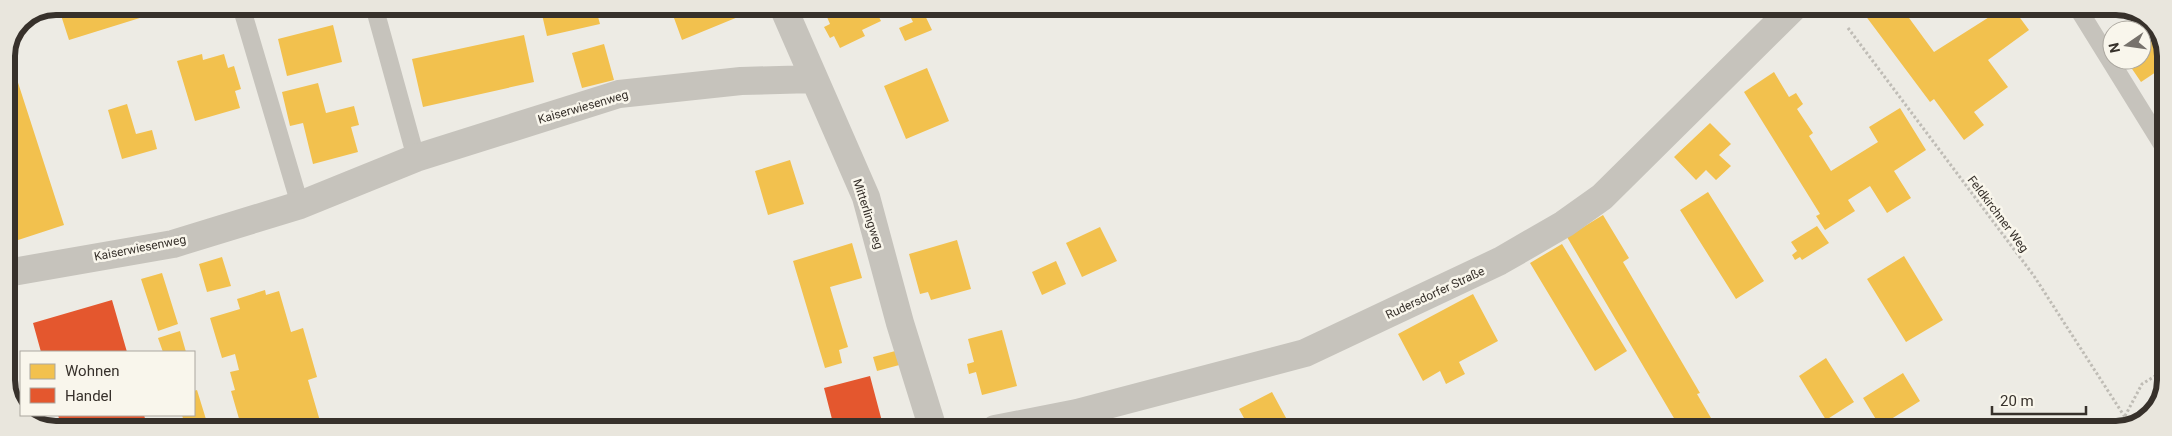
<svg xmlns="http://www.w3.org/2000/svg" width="2172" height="436" font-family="Roboto,sans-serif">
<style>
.homes{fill:#f2c14e}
.shops{fill:#e4572e}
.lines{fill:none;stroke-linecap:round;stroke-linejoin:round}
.path{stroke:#bfbcb5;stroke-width:3;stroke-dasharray:2.5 2.5;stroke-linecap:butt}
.lane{stroke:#c6c3bc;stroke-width:18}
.street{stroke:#c6c3bc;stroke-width:28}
.labels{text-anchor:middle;stroke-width:5;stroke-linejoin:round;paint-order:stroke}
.street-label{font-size:12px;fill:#37312b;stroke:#f9f6ec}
.rim{fill:none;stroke:#37312b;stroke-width:6}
</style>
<rect width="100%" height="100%" fill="#edebe4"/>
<path class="homes" d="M58 6H140L143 17 69 40Z
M420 6H457V7L422 16Z
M540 6H595L600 24 547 36Z
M670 7H734L738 17 682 40Z
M849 7H874L881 21 862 30 865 36 840 48 834 36 830 38 824 27 830 24 827 17Z
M921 7 932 30 905 41 899 28 913 22 908 12Z
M1859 7H1901L1934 52 2005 7H2012L2029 30 1988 60 2008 87 1974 112 1984 125 1964 140 1934 99 1930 102Z
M2140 21 2165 60V66L2141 82 2126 60H2142V30H2127Z
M333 25 342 62 287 76 278 39Z
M524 35 534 82 423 107 412 59Z
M604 44 614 80 582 88 572 53Z
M202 54 203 60 224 54 228 68 234 66 241 89 235 91 240 108 195 121 177 61Z
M12 64 64 225 9 243 6 235V66Z
M927 68 949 121 906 139 884 86Z
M1774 72 1789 97 1796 93 1803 104 1797 109 1813 133 1809 136 1831 171 1878 142 1869 127 1900 108 1926 150 1894 171 1911 198 1887 213 1870 186 1848 200 1855 211 1825 230 1816 216 1820 214 1744 92Z
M318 83 326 113 354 106 359 125 351 127 358 152 313 164 303 123 290 126 282 92Z
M127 104 136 134 152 130 157 149 122 159 108 110Z
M1710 123 1731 144 1719 155 1731 166 1716 180 1706 170 1696 180 1674 157Z
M790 160 804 204 768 215 755 171Z
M1708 192 1764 281 1736 299 1680 210Z
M1603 215 1629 258 1623 262 1700 393 1697 394 1718 430H1681L1567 237Z
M1817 226 1829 243 1802 260 1800 257 1795 260 1792 255 1797 251 1791 242Z
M1100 227 1117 261 1082 277 1066 243Z
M957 240 971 289 931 300 928 292 920 294 909 254Z
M852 243 862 278 830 287 848 347 839 350 842 363 825 368 793 261Z
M1562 244 1627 351 1595 371 1530 263Z
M1904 256 1943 320 1906 342 1867 279Z
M222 257 231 286 207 292 199 264Z
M1056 261 1066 284 1042 295 1032 272Z
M162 273 178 324 158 331 141 279Z
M265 290 266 295 279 291 291 332 303 328 317 377 308 380 320 421 310 424 311 429H242L231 391 235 390 230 372 239 370 235 354 222 358 210 318 240 309 237 299Z
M1473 294 1498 341 1459 362 1465 374 1446 384 1440 371 1423 381 1398 334Z
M1002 330 1017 386 982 395 976 372 969 374 967 364 974 362 968 339Z
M180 331 186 352H163L158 338Z
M899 350 903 364 877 371 873 357Z
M1826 358 1854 402 1826 420 1799 376Z
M1903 373 1920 401 1880 426 1863 398Z
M197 390 209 429H186L182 415H194V391Z
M1272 392 1292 429H1250L1239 409Z
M1620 419 1628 430H1605Z"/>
<path class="shops" d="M112 300 127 352H41L33 323Z
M870 376 884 429H812L833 423 824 388Z
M58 415H144L148 429H62Z"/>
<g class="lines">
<path class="path" d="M1848 28 2034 276 2130 425
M2125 416 2142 384 2165 370"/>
<path class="lane" d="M241 6 300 205
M374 6 416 158
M2077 7 2165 149"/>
<path class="street" d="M783 7 866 197 900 323 933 429
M7 273 173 244 300 205 416 158 619 94 741 81 814 79
M995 429 1077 413 1305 353 1500 261 1564 224 1602 197 1794 7"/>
</g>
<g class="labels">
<g class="street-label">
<text transform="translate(583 107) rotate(-16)" y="4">Kaiserwiesenweg</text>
<text transform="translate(868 214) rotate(72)" y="4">Mitterlingweg</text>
<text transform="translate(1998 214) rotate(53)" y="4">Feldkirchner Weg</text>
<text transform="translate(140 248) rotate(-11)" y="4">Kaiserwiesenweg</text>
<text transform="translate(1435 293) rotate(-25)" y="4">Rudersdorfer Straße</text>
</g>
</g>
<path d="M0 0H2172V436H0ZM56 15H2116A41 41 0 0 1 2157 56V380A41 41 0 0 1 2116 421H56A41 41 0 0 1 15 380V56A41 41 0 0 1 56 15Z" fill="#e9e6dd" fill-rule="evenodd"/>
<path class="rim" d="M56 15H2116A41 41 0 0 1 2157 56V380A41 41 0 0 1 2116 421H56A41 41 0 0 1 15 380V56A41 41 0 0 1 56 15Z"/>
<rect x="20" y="351" width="175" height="65" fill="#f9f6ec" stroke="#aba79f"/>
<rect x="30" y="364" width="25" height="15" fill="#f2c14e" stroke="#aba79f"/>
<text x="65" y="376" font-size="15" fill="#37312b">Wohnen</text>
<rect x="30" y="388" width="25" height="15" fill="#e4572e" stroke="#aba79f"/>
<text x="65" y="401" font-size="15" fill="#37312b">Handel</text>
<g transform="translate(2127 45) rotate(257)"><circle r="24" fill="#f9f6ec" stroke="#aba79f"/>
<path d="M0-4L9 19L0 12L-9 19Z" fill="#77726c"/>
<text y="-8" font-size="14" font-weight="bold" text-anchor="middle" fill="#37312b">N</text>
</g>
<path d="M1992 406v8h94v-8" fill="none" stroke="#37312b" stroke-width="2.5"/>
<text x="2000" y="406" font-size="15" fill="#37312b" stroke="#f9f6ec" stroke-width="4" paint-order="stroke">20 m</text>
</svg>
